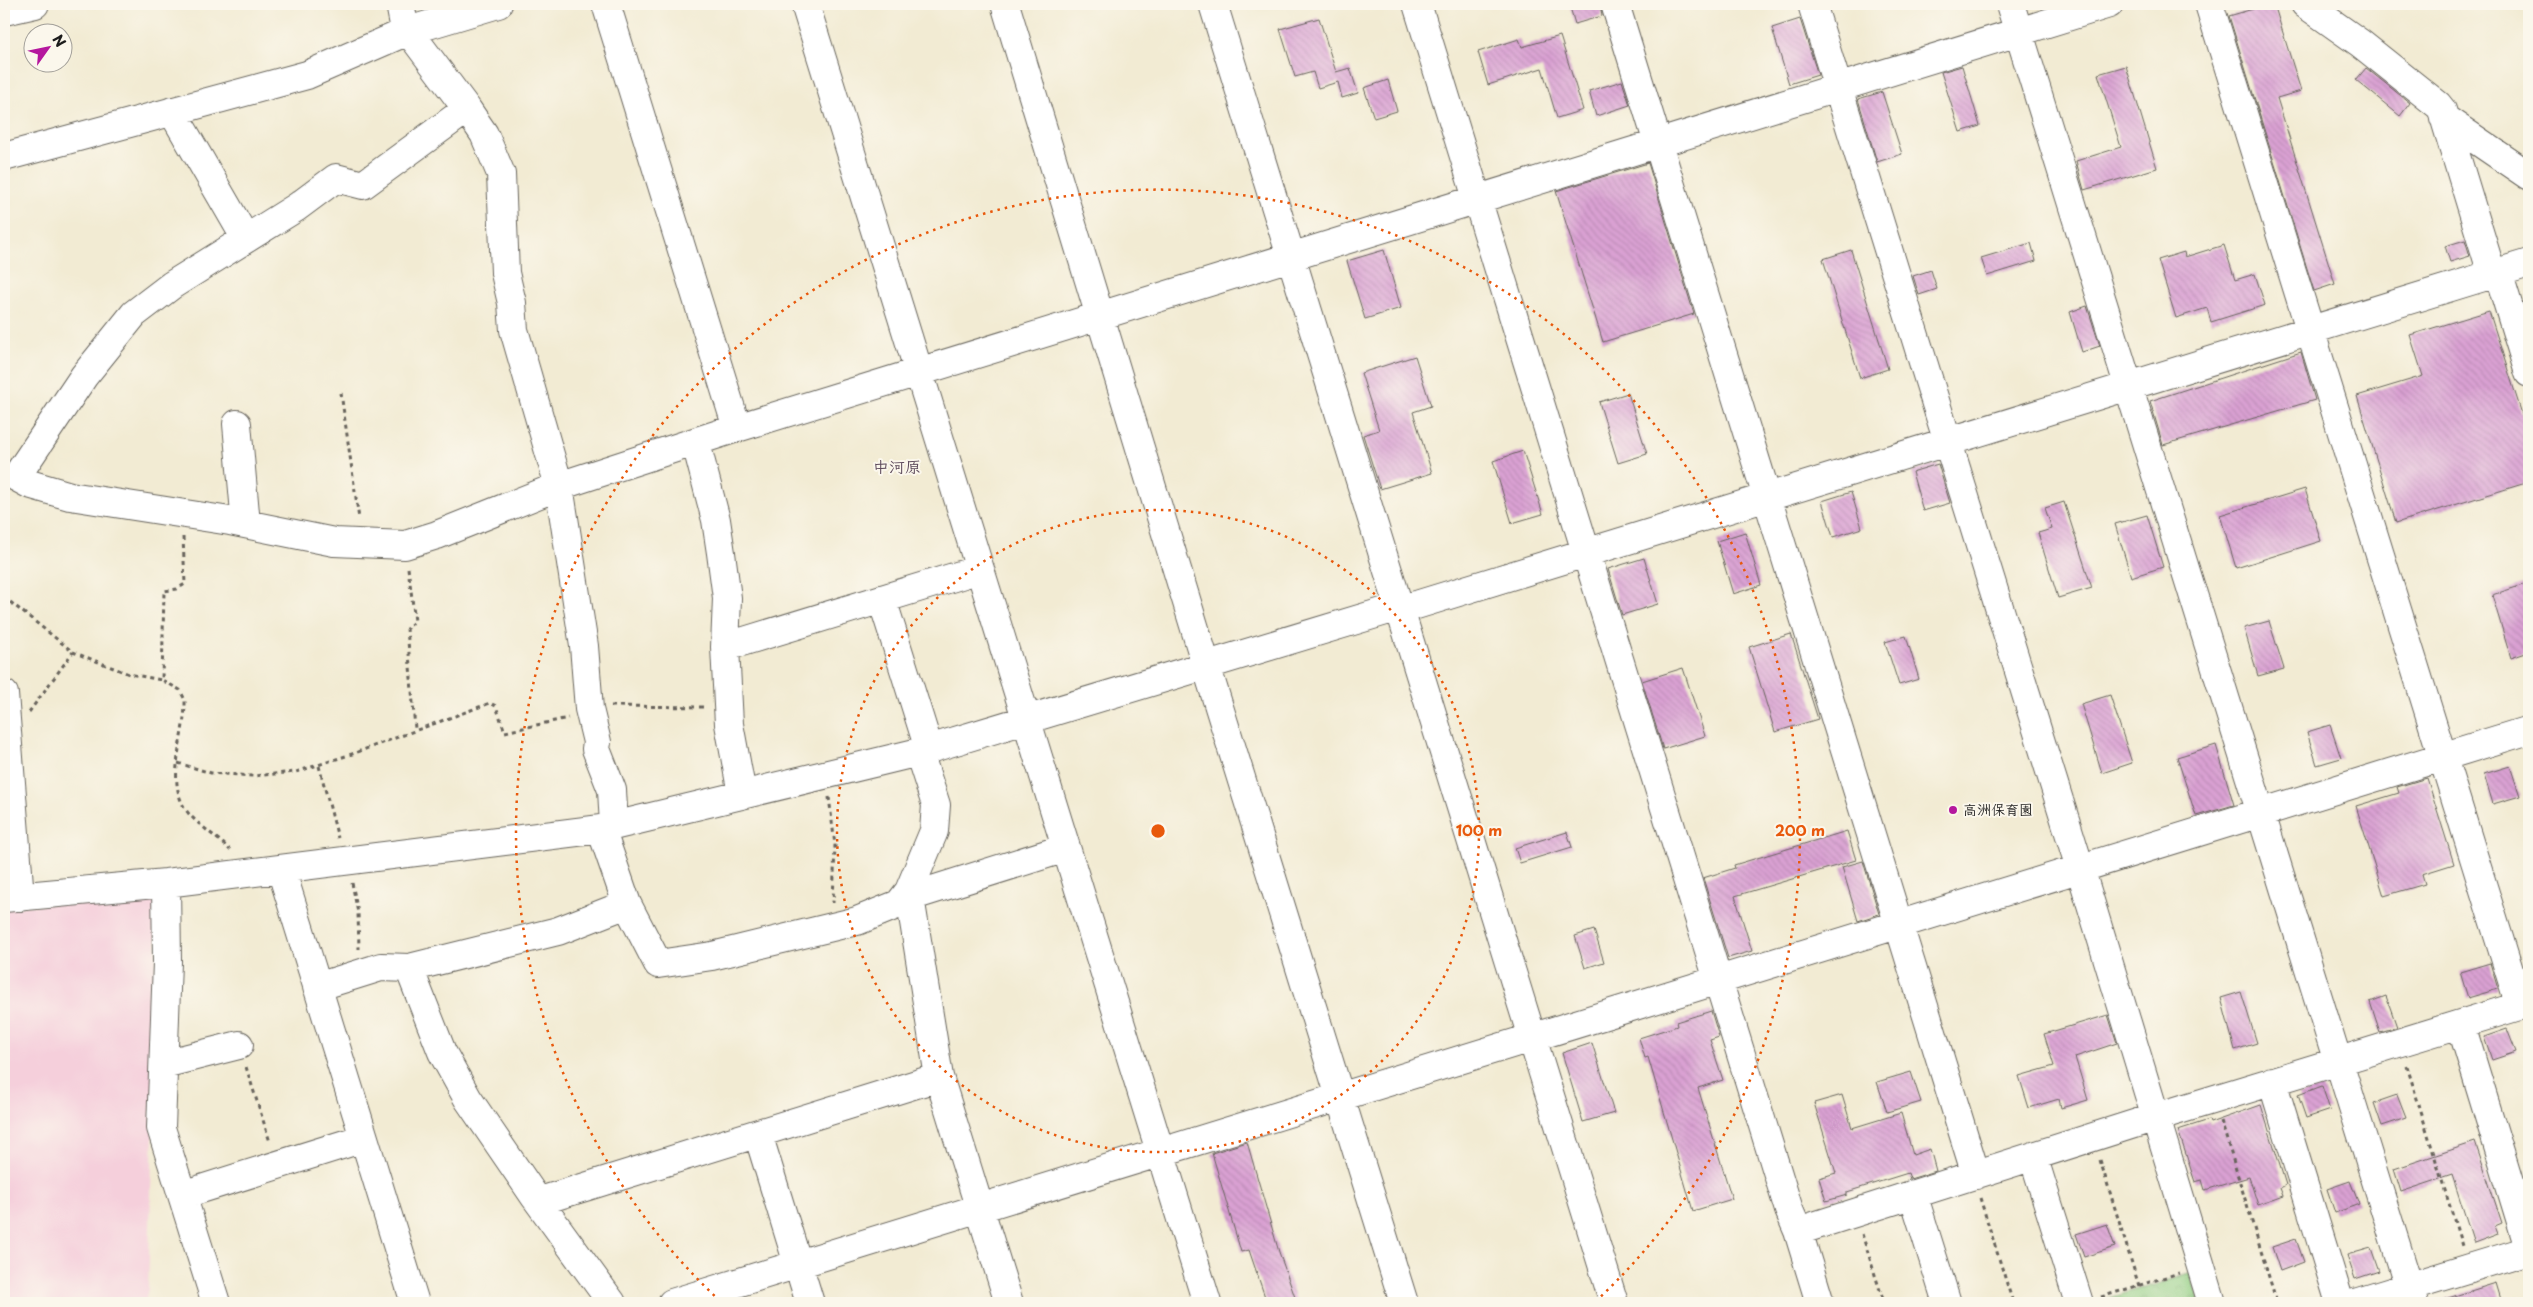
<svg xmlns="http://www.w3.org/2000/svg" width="2533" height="1307" font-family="'Playpen Sans','Klee One',sans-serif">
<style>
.built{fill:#f5cfdb}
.park{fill:url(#park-crowns);stroke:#577550}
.building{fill:url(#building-back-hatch)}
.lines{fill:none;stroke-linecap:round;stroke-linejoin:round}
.minor-casing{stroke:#67645c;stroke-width:30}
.major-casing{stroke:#67645c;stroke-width:30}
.path{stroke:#67645c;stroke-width:3;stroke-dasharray:4 4;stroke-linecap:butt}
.minor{stroke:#fff;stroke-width:28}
.major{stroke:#fff;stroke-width:28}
.ring{fill:none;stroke:#e8590c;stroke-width:2.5;stroke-dasharray:2.5 5}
.poi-dot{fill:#b5179e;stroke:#fbf7ec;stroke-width:2}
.labels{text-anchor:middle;stroke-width:4;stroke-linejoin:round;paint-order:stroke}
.poi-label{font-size:14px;font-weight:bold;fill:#1c1c1c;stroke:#fbf7ec;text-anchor:start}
.quarter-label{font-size:16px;font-weight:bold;fill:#5e4b5c;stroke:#fbf7ec}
.centre{fill:#e8590c;stroke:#fbf7ec;stroke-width:2.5}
.ring-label{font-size:15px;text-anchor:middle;font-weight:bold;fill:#e8590c;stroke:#fbf7ec;stroke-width:4;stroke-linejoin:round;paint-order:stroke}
</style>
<defs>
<pattern id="park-crowns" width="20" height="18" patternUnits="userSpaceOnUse" patternTransform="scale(1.25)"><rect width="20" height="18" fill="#92ce83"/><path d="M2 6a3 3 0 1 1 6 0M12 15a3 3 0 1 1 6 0" fill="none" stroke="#7db071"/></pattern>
<pattern id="building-back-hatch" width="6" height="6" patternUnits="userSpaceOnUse" patternTransform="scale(1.25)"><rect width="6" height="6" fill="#daa1d3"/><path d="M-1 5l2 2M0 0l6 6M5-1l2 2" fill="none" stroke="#ba8ab5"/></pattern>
</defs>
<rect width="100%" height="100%" fill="#fbf7ec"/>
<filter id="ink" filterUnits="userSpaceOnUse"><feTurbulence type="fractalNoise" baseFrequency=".02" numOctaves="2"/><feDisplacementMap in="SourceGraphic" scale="10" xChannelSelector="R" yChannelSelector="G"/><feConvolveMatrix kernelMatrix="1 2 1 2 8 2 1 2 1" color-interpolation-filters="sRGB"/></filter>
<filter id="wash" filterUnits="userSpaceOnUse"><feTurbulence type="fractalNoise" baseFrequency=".0096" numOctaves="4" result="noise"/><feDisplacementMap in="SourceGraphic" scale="20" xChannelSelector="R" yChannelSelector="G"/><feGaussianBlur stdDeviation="1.12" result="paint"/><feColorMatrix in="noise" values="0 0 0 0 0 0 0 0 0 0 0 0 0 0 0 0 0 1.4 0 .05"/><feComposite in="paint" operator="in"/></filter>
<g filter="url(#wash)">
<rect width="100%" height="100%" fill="#f2ebd3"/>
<path class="built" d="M151 895 157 900 153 1131 148 1289 145 1303H4V908Z"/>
<path class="park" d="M2192 1273 2200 1303H2091Z"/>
<g id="blocks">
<path class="building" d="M1569 4H1600L1602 16 1575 24Z
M2270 4H2274L2301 91 2277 98 2335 284 2314 291 2229 16Z
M1319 18 1336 72 1350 68 1358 93 1342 98 1338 82 1318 88 1313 72 1295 77 1280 29Z
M1800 19 1818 75 1789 84 1772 28Z
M1560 36 1583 110 1557 118 1542 68 1488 85 1478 52 1519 39 1522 47Z
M1962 66 1980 126 1960 132 1941 72Z
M2126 66 2157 168 2084 190 2076 161 2121 147 2098 74Z
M2366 68 2410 103 2400 116 2356 80Z
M1388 80 1397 111 1374 118 1364 88Z
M1622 81 1630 105 1596 116 1589 91Z
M1882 92 1902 154 1877 162 1858 99Z
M1648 163 1694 314 1603 342 1556 191Z
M2465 240 2470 256 2450 262 2445 246Z
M2031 243 2036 261 1987 276 1981 258Z
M2224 245 2235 280 2255 274 2265 305 2211 322 2207 308 2176 318 2158 260 2184 252 2185 257Z
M1384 250 1401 308 1365 319 1347 261Z
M1851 250 1888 369 1860 378 1823 259Z
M1931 270 1937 289 1919 295 1913 276Z
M2087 306 2100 346 2082 352 2070 312Z
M2489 311 2529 436V482L2396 523 2357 396 2423 376 2410 335Z
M2301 352 2315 400 2163 445 2150 401Z
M1415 356 1431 406 1413 412 1432 473 1380 489 1363 435 1379 430 1361 373Z
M1628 393 1647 454 1618 463 1599 402Z
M1523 451 1543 514 1512 523 1493 461Z
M1938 464 1950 503 1923 511 1912 472Z
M2305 489 2321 541 2236 568 2220 515Z
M1851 492 1862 528 1833 537 1822 501Z
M2064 502 2092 588 2058 598 2038 533 2052 529 2045 508Z
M2147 515 2163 567 2131 577 2115 524Z
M1745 532 1761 585 1733 594 1717 541Z
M1644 558 1658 604 1622 615 1608 569Z
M2529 583V652L2511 658 2492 595Z
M2269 621 2284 669 2258 676 2244 628Z
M1791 634 1818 719 1775 732 1749 647Z
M1906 636 1919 679 1899 685 1885 642Z
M1683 668 1705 736 1663 749 1642 681Z
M2110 695 2132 763 2102 773 2081 704Z
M2330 725 2341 758 2317 765 2307 732Z
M2216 745 2234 805 2196 816 2177 757Z
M2510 766 2520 796 2493 804 2484 774Z
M2427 778 2454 864 2422 874 2425 884 2384 896 2356 806 2399 793 2397 787Z
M1847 831 1856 860 1735 896 1752 951 1728 958 1703 878 1735 868 1734 865Z
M1567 832 1572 847 1520 863 1515 848Z
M1863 861 1879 914 1858 921 1842 867Z
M1594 930 1604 962 1585 968 1575 936Z
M2490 963 2498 989 2468 998 2460 972Z
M2241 992 2257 1043 2235 1050 2221 998Z
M2386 996 2397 1027 2380 1032 2370 1002Z
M1711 1011 1719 1037 1710 1040 1723 1080 1698 1088 1732 1199 1693 1211 1648 1057 1645 1058 1639 1038 1677 1026 1676 1022Z
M2108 1015 2117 1043 2075 1057 2088 1100 2061 1108 2059 1099 2029 1108 2019 1076 2054 1066 2044 1034Z
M2507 1029 2516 1052 2492 1060 2484 1037Z
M1592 1043 1614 1113 1583 1122 1562 1053Z
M1911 1072 1921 1102 1887 1112 1877 1082Z
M2322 1086 2330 1110 2306 1118 2298 1095Z
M1842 1095 1852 1128 1901 1113 1913 1155 1930 1149 1936 1171 1910 1179 1908 1173 1847 1192V1195L1826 1201 1819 1178 1836 1173 1814 1103Z
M2397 1095 2406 1118 2382 1126 2374 1103Z
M2261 1105 2286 1185 2280 1188 2283 1196 2258 1205 2249 1177 2205 1190 2202 1180 2195 1182 2178 1130 2209 1120 2210 1123Z
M1247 1142 1279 1252 1297 1303H1267L1249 1250 1241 1252 1212 1153Z
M2475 1142 2502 1223 2495 1226 2498 1234 2474 1243 2452 1175 2401 1192 2394 1169Z
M2350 1181 2359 1204 2335 1213 2327 1189Z
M2107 1224 2115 1247 2084 1257 2076 1234Z
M2296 1239 2304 1262 2280 1271 2272 1247Z
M2371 1248 2379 1271 2355 1279 2347 1255Z
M2496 1283 2502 1303H2445V1299Z"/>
</g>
</g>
<g filter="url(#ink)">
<use href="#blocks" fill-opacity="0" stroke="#67645c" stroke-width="1"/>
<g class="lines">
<g class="minor-casing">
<path id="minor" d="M400 4 404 25 467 109
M606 4 737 428
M805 4 1207 1303
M1005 4 1206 665 1404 1303
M1213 4 1614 1303
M1417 4 1789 1210 1798 1231
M1615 4 1976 1175
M1812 4 2080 868 2212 1303
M2010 4 2338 1062
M2209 4 2520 1006
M2305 4 2360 43 2438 105 2442 110 2492 274
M172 111 246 239
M2444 118 2529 176
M4 157 307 75 408 31 498 4
M2498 272 2529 373
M237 424 246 524
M699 441 697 447 716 520 721 553 727 598 725 647 729 724 742 794
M882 599 929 749
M1400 610 2529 263
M725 647 980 569
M4 694 20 897
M919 752 936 805 934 831 909 891 939 1077 1009 1303
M614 825 612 790 596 749 597 742 589 709 584 646 559 486 514 330 512 303 505 273 501 174 484 134 467 109 363 185 336 178 297 207 172 285 134 314 84 376 16 477 29 484 70 496 230 521 334 542 405 545 437 535 559 486 737 428 2109 4
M281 869 415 1303
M166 883 167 962 161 1128 216 1303
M910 897 1066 848
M4 898 166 883 601 829 919 752 1399 607
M627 904 658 964 712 956 857 921 899 904 909 891
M409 968 442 1052 468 1099 535 1197 612 1303
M317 987 381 967 409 968 558 931 627 904 601 829
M2461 1025 2529 1248
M2339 1062 2414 1303
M164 1064 239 1045
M2272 1081 2340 1303
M758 1134 810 1303
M2033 1156 2079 1303
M1913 1194 1947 1303
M182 1195 364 1138
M540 1201 939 1077
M672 1303 2529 730
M1820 1303 1798 1231 2156 1117 2529 1003
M2355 1303 2529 1250"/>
</g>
<g class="major-casing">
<path id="major" d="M4 11 35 4"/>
</g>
<path class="path" d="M341 393 359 519
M183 537 185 584 177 589 164 591 162 680 180 690 185 700C186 736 163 783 189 814 201 827 217 837 230 850
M408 568 415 621 407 628 415 729
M4 597 73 652 129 674 162 680
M611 706 705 707
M29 712 73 652
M178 763 211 773 253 776 296 772 352 754 490 703 496 706 505 732 568 718
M319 766 338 838
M829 797 835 845 833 903
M352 883 358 913 359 949
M2407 1066 2462 1246
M246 1067 270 1142
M2221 1121 2277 1303
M2100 1160 2139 1286
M1980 1198 2013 1303
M1862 1234 1884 1303
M2101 1297 2179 1273"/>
<use href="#minor" class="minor"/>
<use href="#major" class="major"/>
</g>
</g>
<g class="ring">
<circle cx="1158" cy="831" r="321"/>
<path d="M720 1301A642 642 0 1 1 1596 1301"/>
</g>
<circle class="poi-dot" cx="1953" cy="810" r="5"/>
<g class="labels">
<g class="poi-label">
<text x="1963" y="815">高洲保育園</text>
</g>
<g class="quarter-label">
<text x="897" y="473">中河原</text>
</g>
</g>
<circle cx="1158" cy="831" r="8" class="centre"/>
<g class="ring-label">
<text x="1479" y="836">100 m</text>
<text x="1800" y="836">200 m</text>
</g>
<rect width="2533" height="1307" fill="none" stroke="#fbf7ec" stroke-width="20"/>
<g transform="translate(48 48) rotate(57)"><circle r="24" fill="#fbf7ec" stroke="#a29f99"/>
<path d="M0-4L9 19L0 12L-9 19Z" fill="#b5179e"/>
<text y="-8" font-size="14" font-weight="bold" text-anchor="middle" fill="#1c1c1c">N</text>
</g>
</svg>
